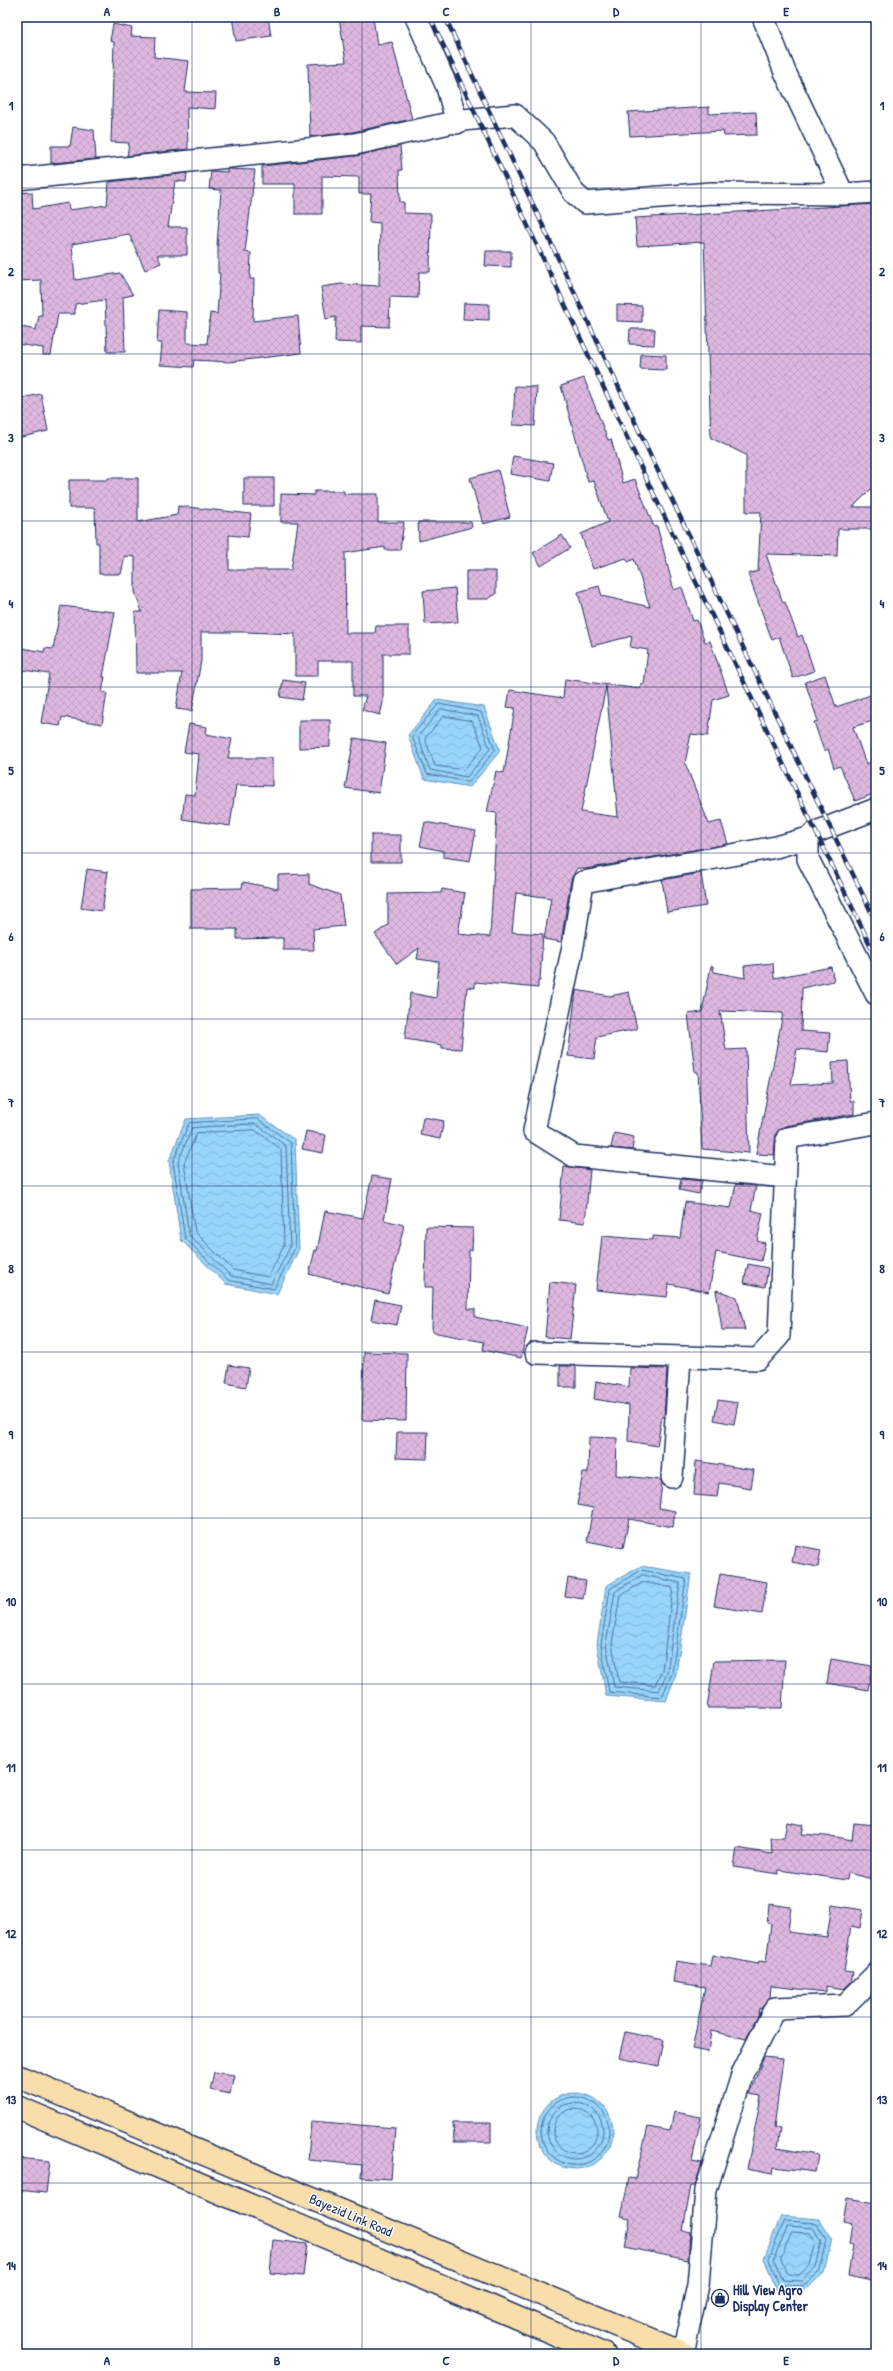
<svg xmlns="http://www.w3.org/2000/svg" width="893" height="2371" font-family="'Patrick Hand',sans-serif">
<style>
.water{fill:url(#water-waves);stroke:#6693bb}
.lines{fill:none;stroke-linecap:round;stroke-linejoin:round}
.shore{stroke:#4d719c;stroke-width:1}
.building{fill:url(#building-cross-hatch);stroke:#1b2f5e;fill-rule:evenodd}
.street-casing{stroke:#1b2f5e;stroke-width:24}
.primary-casing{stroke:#1b2f5e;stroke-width:25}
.street{stroke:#fff;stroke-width:21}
.primary{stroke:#f9deab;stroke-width:22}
.rail-casing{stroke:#1b2f5e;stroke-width:4.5}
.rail{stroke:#fff;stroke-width:3;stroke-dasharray:9;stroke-linecap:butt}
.grid{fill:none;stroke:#1b2f5e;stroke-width:1;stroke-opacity:0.55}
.labels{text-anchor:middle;stroke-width:3;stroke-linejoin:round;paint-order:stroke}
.street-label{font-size:14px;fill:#1b2f5e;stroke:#fff}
.poi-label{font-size:14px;font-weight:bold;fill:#1b2f5e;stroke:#fff;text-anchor:start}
.neatline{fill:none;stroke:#1b2f5e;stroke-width:1.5}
.grid-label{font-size:13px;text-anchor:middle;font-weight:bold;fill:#1b2f5e}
</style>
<defs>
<pattern id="water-waves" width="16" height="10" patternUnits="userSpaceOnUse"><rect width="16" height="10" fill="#98d5f9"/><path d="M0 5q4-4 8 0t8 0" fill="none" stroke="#82b7d8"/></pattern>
<pattern id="building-cross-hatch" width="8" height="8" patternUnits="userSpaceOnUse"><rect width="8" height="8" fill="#dfb8e0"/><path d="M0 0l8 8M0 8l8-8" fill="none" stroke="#bf9ec3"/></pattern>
</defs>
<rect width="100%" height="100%" fill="#fff"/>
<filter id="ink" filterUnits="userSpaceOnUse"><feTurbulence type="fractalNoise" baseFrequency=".025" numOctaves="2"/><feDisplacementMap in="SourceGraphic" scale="8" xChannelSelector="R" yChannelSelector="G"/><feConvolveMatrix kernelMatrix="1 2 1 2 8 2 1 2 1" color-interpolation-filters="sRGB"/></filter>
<g filter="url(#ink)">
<path class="water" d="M437 700 484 707 500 751 470 787 424 779 408 735Z
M259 1115 295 1140 299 1249 277 1294 226 1284 181 1240 169 1161 186 1119Z
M641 1566 691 1574 676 1674 666 1701 606 1696 597 1644 606 1586Z
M537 2131a38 38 0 1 1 76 0a38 38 0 1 1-76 0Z
M781 2216 819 2219 832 2239 824 2273 805 2290H776L764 2258Z"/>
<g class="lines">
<path class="shore" d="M439 704 481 712 495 750 469 782 427 774 412 736Z
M441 709 478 716 490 749 467 777 430 770 418 737Z
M444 716 472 721 483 747 464 770 435 766 425 739Z
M258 1119 291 1143 295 1248 274 1289 228 1280 185 1238 173 1162 189 1123Z
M256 1124 286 1146 290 1247 271 1284 231 1276 189 1235 178 1162 192 1128Z
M255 1130 281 1149 284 1246 268 1277 233 1270 195 1232 184 1163 197 1133Z
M642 1570 686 1579 672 1673 662 1697 609 1692 601 1644 610 1589Z
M643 1575 680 1583 667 1672 659 1691 614 1687 606 1644 615 1592Z
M644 1582 673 1588 662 1670 655 1685 619 1682 612 1644 620 1596Z
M541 2131a34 34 0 1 1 68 0a34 34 0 1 1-68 0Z
M547 2131a28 28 0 1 1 56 0a28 28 0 1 1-56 0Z
M553 2131a22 22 0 1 1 44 0a22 22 0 1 1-44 0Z
M785 2221 817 2223 827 2240 820 2271 804 2286 779 2285 769 2259Z
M788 2226 814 2228 822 2241 816 2268 802 2281 782 2280 774 2259Z
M792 2232 810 2233 816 2242 810 2265 799 2275 787 2274 781 2259Z"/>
</g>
<path class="building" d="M232 17H268L271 36 236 41Z
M339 17H373L377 45 392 42 412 119 353 132 310 137 308 64 346 62Z
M113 24 132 28 131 36 155 37 154 57 189 61 185 92 216 93 215 109 187 107 188 149 127 156 129 143 111 142 114 42 110 41Z
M709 107V114L756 112 757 135 724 136 723 131 630 136 628 112Z
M73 127 94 130 96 159 51 163V146H70Z
M400 146 402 170H399L400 202H404V213L431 214 430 272H419L418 298 390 297 389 327 361 326V343L335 342 336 317 326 319 321 287 341 284 379 286 380 223 369 222 371 194H359V177L322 176V214H295V184H262V166L356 156Z
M227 169 255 170 245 252 251 253 250 279H254L253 321 298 316 301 353 229 362 194 360 193 367 160 365 162 343H157L159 310 187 312V343L207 344 210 313 217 314 220 273H218V245H217L221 190 209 189 211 171 227 172Z
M187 173 186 182 175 181 168 227H187V255H157L161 263 145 270 129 234 72 244 75 280 120 273 133 295 123 297 125 352H107L105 300 75 304V314H58L51 355H43V348L17 344V326L36 330 39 315H42L41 280 17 281V193L32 192 33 209 68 203 69 210 107 205 109 182Z
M876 204V484L853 507H876V529H838L837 556 766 554 783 603 785 602 798 637 802 635 814 671 793 678 779 637 772 640 748 574 758 571 761 512H746V455L711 438 704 242 637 246 635 218Z
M486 251H511V267L485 266Z
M464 303 489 304V320L463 319Z
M617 305 642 306V322L617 321Z
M630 329H655L654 345 629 344Z
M641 354 666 355V370L640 369Z
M584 378 608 440 611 439 623 483 635 479 654 527 657 526 674 590 682 587 693 621 697 620 705 642 710 641 729 695 713 700 708 736 691 734 685 763 709 824 721 821 728 844 585 869 577 868 571 880 561 942 544 939 551 898 516 893 512 932 543 934 540 981H538V988L475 982V988L467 987 461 1049 442 1048V1045L405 1039 410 993 436 998 439 962 417 959 419 948 397 964 375 934 388 925V894L441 893 442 889 465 893 458 934 490 937 497 813 487 812 496 771 504 773 515 708 507 707 510 690 563 698 565 679 640 689 641 683 644 684 648 650 630 647 632 636 592 646 578 592 599 586 602 596 650 607 634 559 628 562 626 558 593 569 581 534 608 522 594 481 588 482 561 386ZM606 686 618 817 581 812Z
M515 386 537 387 535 426 513 425Z
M41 394 48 431 17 438V399Z
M513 456 553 463 550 481 510 474Z
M498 470 510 517 483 524 470 478Z
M108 478H138V522L177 515 178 506 251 514 248 537 229 535V570H291L298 522H281V494L314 495V491H344V494H378V522H404L400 550H385V547L345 553 346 633H375L376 626H409V654H383V703L380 715 362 710 366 696H353V661H318V676H295V634L245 632H201V661L192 711 176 709 182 673H136L135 612H142L135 592V557L125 556 121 574H99V543H96L95 508H69V480H108Z
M244 478H274V506H244Z
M418 522H471L472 527 419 541Z
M562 535 570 548 541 566 533 553Z
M466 571H496V594L488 599H466Z
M455 588 458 622 425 624 423 591Z
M61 606 115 612 103 677H105L102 692 107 693 102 724 62 717 60 726 41 723 49 674 17 669V647L44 652 45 648 53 649Z
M825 675 836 707 876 693V720L853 727 866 764 876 760V793L855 801 840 766 834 768 828 749 824 751 814 722 818 721 805 682Z
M283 680 305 683 302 700 280 697Z
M299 720H330V747L299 748Z
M189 724 207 727 206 734 232 739 228 758H272V786L236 785 230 826 182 819 185 794 195 795 199 754 184 752Z
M354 738 386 743 379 793 345 788Z
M425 822 476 831 470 861 443 857V851L420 846Z
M371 835H401V862H371Z
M87 869 108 872 102 911 81 908Z
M701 873 706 906 667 912 662 880Z
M309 874V884L340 895 344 926 313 929 314 950H283V938L237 939V929H191V889L242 888 243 882 278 889V875Z
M773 963 774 978 831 967 834 981 802 988 801 1031 830 1033 828 1052 797 1049 791 1085 833 1083 832 1062 848 1061 850 1101H854V1114L785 1126 776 1133 774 1155 756 1154 783 1013 720 1011 726 1050 746 1049 749 1153 702 1149 698 1072H695L688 1014 702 1012 711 966H713L714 972 745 978 744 966Z
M576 990 610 996 629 992 637 1029 597 1037 594 1059 568 1056Z
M423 1117 444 1121 440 1139 420 1135Z
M306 1131 326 1135 323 1153 302 1149Z
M614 1133 634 1137 632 1150 611 1148Z
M564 1166 590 1170 585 1223 559 1220Z
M372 1176 392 1179 384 1220 404 1225 388 1294 309 1274 315 1250 317 1251 325 1211 363 1218Z
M681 1179 702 1181 699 1194 679 1190Z
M736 1184 756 1186 751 1210 763 1213 757 1241 765 1243 761 1261 716 1252 709 1292 669 1284 667 1297 596 1290 602 1236 653 1240V1236L680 1238 685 1202 731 1208Z
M426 1227 473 1228 472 1250H469L468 1309H475V1317L528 1328 521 1358 483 1350 484 1342 432 1332 433 1287H425Z
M748 1264 768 1268 765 1287 744 1283Z
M550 1282 576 1285 570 1339 545 1337Z
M716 1290 737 1297 745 1330H722Z
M375 1300 401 1305 397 1325 371 1320Z
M364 1352 407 1353 406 1421 362 1420Z
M229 1365 249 1368 246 1387 226 1383Z
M560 1366H576V1387H560Z
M630 1368 667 1369 664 1417H662L657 1446 628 1441 629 1405 594 1399 596 1381 629 1387Z
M718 1400 738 1403 734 1424 714 1420Z
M397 1432H428L427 1459 396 1458Z
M589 1437 617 1438 616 1475 661 1480 662 1484 659 1508 675 1511 673 1527 629 1519 623 1548 587 1541 593 1508 577 1505 583 1473H588Z
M696 1461 754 1470 751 1488 719 1483 717 1497 694 1495Z
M795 1545 821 1550 818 1567 792 1562Z
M720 1574 767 1582 762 1614 714 1606Z
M568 1578 586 1581 583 1599 565 1596Z
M831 1659 872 1666 868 1690 827 1683Z
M785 1660 782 1708H707L714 1661Z
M787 1822 804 1825 802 1834 837 1837 852 1840 854 1823 876 1825V1880L848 1873 847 1880 779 1870 778 1874 734 1867 737 1848 772 1854 771 1838H784Z
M769 1904 791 1907 788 1932 827 1937 832 1905 863 1910 860 1928 851 1926 844 1971 853 1972 851 1982 844 1989 826 1986V1992L771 1986 770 1997 761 2009 759 2008 758 2016 746 2039 711 2031 708 2052 692 2049 705 1987 673 1982 676 1961 710 1966 712 1955 758 1964 759 1961 766 1962 771 1924 767 1923Z
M625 2032 664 2040 659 2066 619 2058Z
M764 2057 783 2059 774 2128 780 2129 777 2148 818 2155 815 2172 773 2167 772 2174 747 2169 761 2096 749 2094Z
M214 2072 234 2075 230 2094 210 2090Z
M674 2112 701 2117 692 2161 702 2163 695 2186H691L683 2230 690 2232 688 2260 625 2247 630 2219 621 2217 629 2178 635 2179 648 2127 670 2131Z
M311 2121 395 2128 391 2179 361 2177 362 2165 308 2160Z
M453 2123H491V2142H454Z
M17 2158 50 2161 46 2193 17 2190Z
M847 2198 876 2203V2282L848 2276 853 2245 849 2244 852 2223 843 2221Z
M273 2240 307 2244 303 2276 270 2273Z"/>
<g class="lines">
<g class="street-casing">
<path id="street" d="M416 17 447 87 457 123
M763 17 785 72 843 194 876 192
M17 179 355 144 463 120 515 115 544 142 574 193 585 203 711 193 843 194
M876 809 816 832 808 838V859L876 994
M785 1177 574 1156 534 1131 573 946 583 882 776 847 808 838
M536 1353 758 1359 779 1336 787 1138 876 1123
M672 1477 680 1358
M683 2353 698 2285 706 2190 743 2072 775 2008 845 2005 876 1974"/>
</g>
<g class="primary-casing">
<path id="primary" d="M17 2076 685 2354
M17 2107 603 2354"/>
</g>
<use href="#street" class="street"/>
<use href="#primary" class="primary"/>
<g class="rail-casing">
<path id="rail" d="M430 17 645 476 876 957
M445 17 657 469 876 922"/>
</g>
<use href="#rail" class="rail"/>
</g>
</g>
<path class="grid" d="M192 17V2354M362 17V2354M531 17V2354M701 17V2354M17 188H876M17 354H876M17 521H876M17 687H876M17 853H876M17 1019H876M17 1186H876M17 1352H876M17 1518H876M17 1684H876M17 1850H876M17 2017H876M17 2183H876"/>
<defs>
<g id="shop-ring" transform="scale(0.9)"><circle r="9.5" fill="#fff" stroke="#1b2f5e" stroke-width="1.5"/><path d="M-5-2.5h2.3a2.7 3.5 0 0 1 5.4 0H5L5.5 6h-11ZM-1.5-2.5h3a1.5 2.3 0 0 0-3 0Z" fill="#1b2f5e"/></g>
</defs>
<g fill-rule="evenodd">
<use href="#shop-ring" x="720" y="2298"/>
</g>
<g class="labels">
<g class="street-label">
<text transform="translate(351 2215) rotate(23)" y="5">Bayezid Link Road</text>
</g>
<g class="poi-label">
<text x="733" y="2295">Hill View Agro<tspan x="733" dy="16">Display Center</tspan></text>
</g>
</g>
<rect width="893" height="2371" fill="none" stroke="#fff" stroke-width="44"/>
<rect x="22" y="22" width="849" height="2327" class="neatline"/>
<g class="grid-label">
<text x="107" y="16">A</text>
<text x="277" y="16">B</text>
<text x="446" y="16">C</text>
<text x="616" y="16">D</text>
<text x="786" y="16">E</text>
<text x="11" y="110">1</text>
<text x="882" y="110">1</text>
<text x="11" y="276">2</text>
<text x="882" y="276">2</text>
<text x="11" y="442">3</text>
<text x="882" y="442">3</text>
<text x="11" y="608">4</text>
<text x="882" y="608">4</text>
<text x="11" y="775">5</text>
<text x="882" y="775">5</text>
<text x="11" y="941">6</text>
<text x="882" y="941">6</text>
<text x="11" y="1107">7</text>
<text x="882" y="1107">7</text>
<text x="11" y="1273">8</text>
<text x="882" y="1273">8</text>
<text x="11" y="1439">9</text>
<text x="882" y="1439">9</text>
<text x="11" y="1606">10</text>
<text x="882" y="1606">10</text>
<text x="11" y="1772">11</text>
<text x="882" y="1772">11</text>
<text x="11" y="1938">12</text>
<text x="882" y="1938">12</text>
<text x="11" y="2104">13</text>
<text x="882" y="2104">13</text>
<text x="11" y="2270">14</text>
<text x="882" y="2270">14</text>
<text x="107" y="2365">A</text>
<text x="277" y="2365">B</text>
<text x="446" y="2365">C</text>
<text x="616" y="2365">D</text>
<text x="786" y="2365">E</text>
</g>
</svg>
